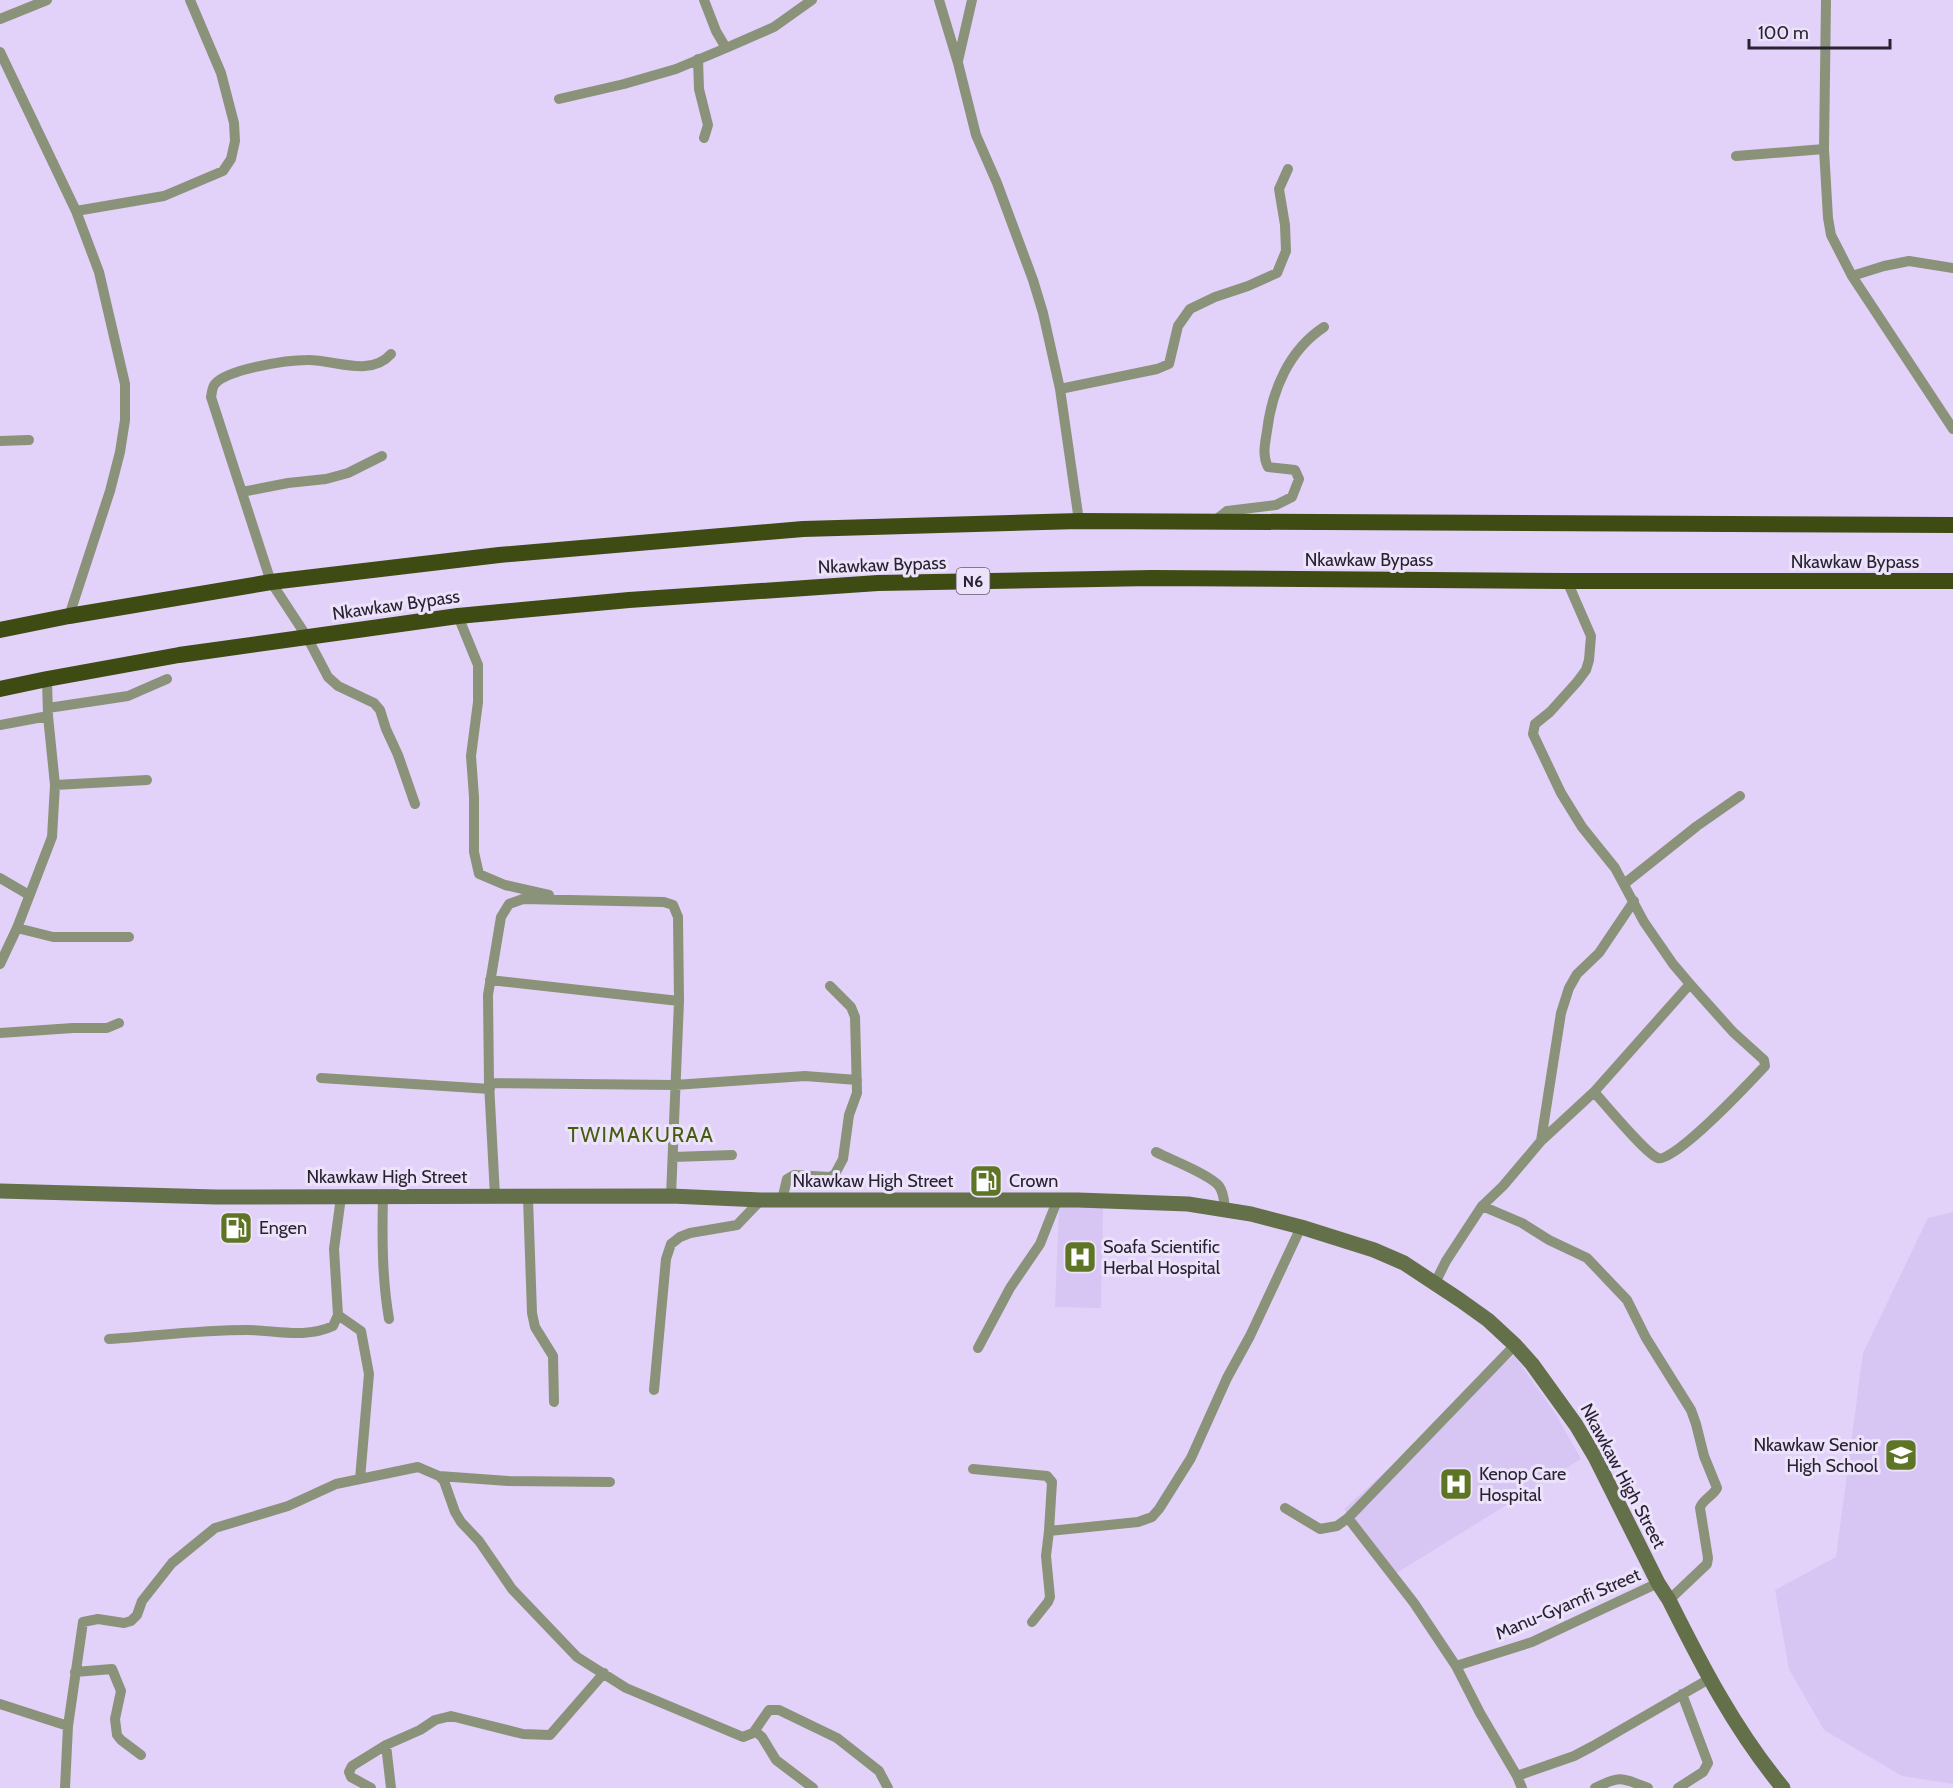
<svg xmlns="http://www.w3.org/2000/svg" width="1953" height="1788" font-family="Cabin,sans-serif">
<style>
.built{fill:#d7c5f3}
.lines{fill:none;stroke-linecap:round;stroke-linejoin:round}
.minor{stroke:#8a9379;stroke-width:10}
.secondary{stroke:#63704a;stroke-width:15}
.trunk{stroke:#3e4c14;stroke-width:16}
.labels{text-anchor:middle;stroke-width:6;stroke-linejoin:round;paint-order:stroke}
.shield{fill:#ece3fb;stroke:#635c6e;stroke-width:1.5}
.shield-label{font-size:16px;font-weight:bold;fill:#282231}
.street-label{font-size:18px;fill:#282231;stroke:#ece3fb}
.poi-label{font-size:18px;fill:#282231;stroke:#ece3fb;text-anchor:start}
.quarter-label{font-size:21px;letter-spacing:1.5px;fill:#475b0f;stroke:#ece3fb}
</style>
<rect width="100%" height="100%" fill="#e2d2fa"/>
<path class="built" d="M1059 1206 1103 1208 1101 1308 1055 1307Z
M1953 1212V1784L1902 1776 1824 1730 1789 1669 1775 1590 1836 1557 1863 1353 1928 1218Z
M1514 1355 1555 1413 1581 1459 1395 1574 1344 1509Z"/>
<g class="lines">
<path class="minor" d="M704 0 716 31 726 48 774 27 812 0
M939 0 958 63 976 135 997 183 1033 280 1043 313 1060 389 1079 521
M1826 0 1824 149 1828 218 1831 235 1852 276 1953 429
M0 19 47 0
M0 52 76 211 99 272 125 384V420L120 452 110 491 69 616
M698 59 699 89 708 125 704 138
M958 61 972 0
M559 99 624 84 676 69 726 48
M1736 156 1824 149
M76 211 164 196 223 171 231 159 235 141 234 123 221 73 190 0
M1852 276 1884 266 1909 261 1953 268
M391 354C370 378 333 359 307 360 288 360 227 369 215 384 212 387 212 393 211 397L271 582 307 637 328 677 338 686 374 703 380 710 386 729 398 755 415 804
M1060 389 1157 369 1169 364 1178 326 1190 309 1215 297 1248 286 1277 273 1286 251 1285 225 1279 189 1288 169
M0 441 29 440
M242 492 288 483 326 479 348 473 382 456
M1213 522 1227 511 1276 505 1292 497 1299 479 1295 470 1268 467C1262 455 1265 444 1267 431 1272 390 1289 350 1324 327
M458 616 478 665V702L471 756 474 797V852L479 874 505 885 549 895
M48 708 128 696 167 679
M0 725 48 716
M55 785 147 780
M0 878 29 895
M1624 884 1697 826 1740 796
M17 928 53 937H129
M0 964 17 928 52 837 55 785 48 716 47 679
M490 980 679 1001
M0 1033 73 1028H107L119 1023
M321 1078 490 1089
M489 1083 675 1085 805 1076 857 1080
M1594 1092C1605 1104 1646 1154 1658 1158 1673 1164 1751 1081 1765 1066L1764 1060 1733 1032 1690 984
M1541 1141 1561 1013 1569 988 1577 974 1599 953 1634 901
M1156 1152C1171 1160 1209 1174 1219 1186 1224 1193 1224 1201 1225 1209
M673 1157 732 1155
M383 1196C382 1237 382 1278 389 1319
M495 1196 489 1083 488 995 501 917 509 904 523 899 664 902 673 905 678 917 679 1001 671 1196
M528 1198 532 1313 535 1327 553 1356 554 1402
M782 1200 787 1179 794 1175 830 1177 835 1174 843 1159 849 1115 857 1093 855 1017 851 1007 830 986
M1482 1206 1522 1223 1549 1240 1587 1258 1627 1300 1646 1338 1691 1410 1696 1424 1704 1456 1717 1488C1713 1496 1702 1500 1700 1508L1708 1558 1707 1564 1669 1600
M1435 1283 1446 1261 1482 1206 1503 1186 1541 1141 1594 1092 1690 984 1673 964 1644 922 1615 868 1582 827 1561 793 1533 734 1535 724 1550 712 1577 682 1586 670 1589 660 1591 636 1567 581
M338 1315 361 1331 369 1374 360 1479
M109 1339C154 1336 201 1330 247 1330 275 1330 305 1339 333 1326L338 1315 334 1249 341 1197
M978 1348 1010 1288 1040 1244 1057 1201
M654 1390 666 1259 671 1244 680 1237 690 1233 737 1225 761 1200
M973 1469 1047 1476 1052 1482 1049 1531
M439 1476 508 1481 610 1482
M1285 1508 1320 1529 1337 1526 1348 1518 1515 1345
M1348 1518 1414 1603 1456 1666 1480 1713 1517 1776 1522 1788
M1032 1622 1048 1602 1050 1597 1046 1556 1049 1531 1138 1522 1152 1517 1159 1509 1191 1458 1227 1378 1250 1336 1301 1227
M1456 1666 1532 1642 1658 1583
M75 1672 112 1669 121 1691 115 1719 117 1735 121 1740 141 1755
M0 1704 68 1726
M755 1731 762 1737 776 1760 813 1788
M386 1745 391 1788
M1517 1776 1574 1756 1593 1746 1709 1679
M65 1788 68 1726 83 1622 98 1619 124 1623 131 1621 137 1615 142 1601 172 1563 215 1528 288 1506 336 1484 418 1467 439 1476 444 1481 455 1512 461 1522 479 1541 512 1589 577 1657 626 1688 743 1737 753 1733 769 1710H779L837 1738 879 1771 888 1788
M371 1788 351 1777 349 1772 352 1766 386 1745 420 1730 435 1720 451 1716 523 1734 550 1735 604 1673
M1595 1788C1621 1775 1622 1778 1648 1788
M1678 1788 1703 1772 1708 1763 1682 1694"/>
<path class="secondary" d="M0 1191 216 1197 671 1196 761 1200H1078L1188 1204 1251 1214 1301 1227 1374 1250 1404 1263 1460 1300 1488 1320 1515 1345 1532 1364 1576 1425 1595 1457 1658 1583 1669 1600C1702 1666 1735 1730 1783 1788"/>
<path class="trunk" d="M0 630 69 616 271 582 499 555 803 529 1079 521 1953 525
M0 689 47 679 179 655 458 616 629 600 878 583 1152 578 1567 581H1953"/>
</g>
<defs>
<g id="fuel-square" transform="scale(1.725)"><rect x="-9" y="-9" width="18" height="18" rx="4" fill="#5f7526" stroke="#ece3fb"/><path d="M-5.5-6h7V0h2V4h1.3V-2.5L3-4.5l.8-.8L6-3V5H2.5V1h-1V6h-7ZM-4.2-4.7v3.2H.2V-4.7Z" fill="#fff"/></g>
<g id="hospital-square" transform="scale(1.725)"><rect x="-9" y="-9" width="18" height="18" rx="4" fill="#5f7526" stroke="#ece3fb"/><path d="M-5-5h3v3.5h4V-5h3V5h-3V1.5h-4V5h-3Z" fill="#fff"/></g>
<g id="school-square" transform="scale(1.725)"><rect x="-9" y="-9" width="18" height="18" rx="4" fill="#5f7526" stroke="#ece3fb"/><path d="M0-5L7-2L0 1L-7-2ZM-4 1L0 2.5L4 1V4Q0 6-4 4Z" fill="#fff"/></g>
</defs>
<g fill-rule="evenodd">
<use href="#fuel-square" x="986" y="1181"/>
<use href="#fuel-square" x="236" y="1228"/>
<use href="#hospital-square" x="1080" y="1257"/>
<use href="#school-square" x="1901" y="1455"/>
<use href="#hospital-square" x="1456" y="1484"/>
</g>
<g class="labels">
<rect class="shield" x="956.5" y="568" width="33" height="26" rx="4.5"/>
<g class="shield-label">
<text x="973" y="587">N6</text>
</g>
<g class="street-label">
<text x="1369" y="566">Nkawkaw Bypass</text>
<text x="1855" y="568">Nkawkaw Bypass</text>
<text transform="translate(882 565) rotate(-2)" y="6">Nkawkaw Bypass</text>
<text transform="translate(396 605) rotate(-8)" y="6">Nkawkaw Bypass</text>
<text x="387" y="1183">Nkawkaw High Street</text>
<text x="873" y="1187">Nkawkaw High Street</text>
<text transform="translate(1623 1476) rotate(62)" y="6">Nkawkaw High Street</text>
<text transform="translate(1568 1604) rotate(-23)" y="6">Manu-Gyamfi Street</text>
</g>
<g class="poi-label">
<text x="1009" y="1187">Crown</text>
<text x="259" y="1234">Engen</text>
<text x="1103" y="1253">Soafa Scientific<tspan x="1103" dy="21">Herbal Hospital</tspan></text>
<text x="1878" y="1451" text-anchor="end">Nkawkaw Senior<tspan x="1878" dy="21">High School</tspan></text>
<text x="1479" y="1480">Kenop Care<tspan x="1479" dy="21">Hospital</tspan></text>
</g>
<g class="quarter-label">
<text x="641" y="1142">TWIMAKURAA</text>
</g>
</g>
<path d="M1749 39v9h141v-9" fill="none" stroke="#282231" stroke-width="3"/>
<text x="1758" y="39" font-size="18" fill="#282231" stroke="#ece3fb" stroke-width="4.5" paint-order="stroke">100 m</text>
</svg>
